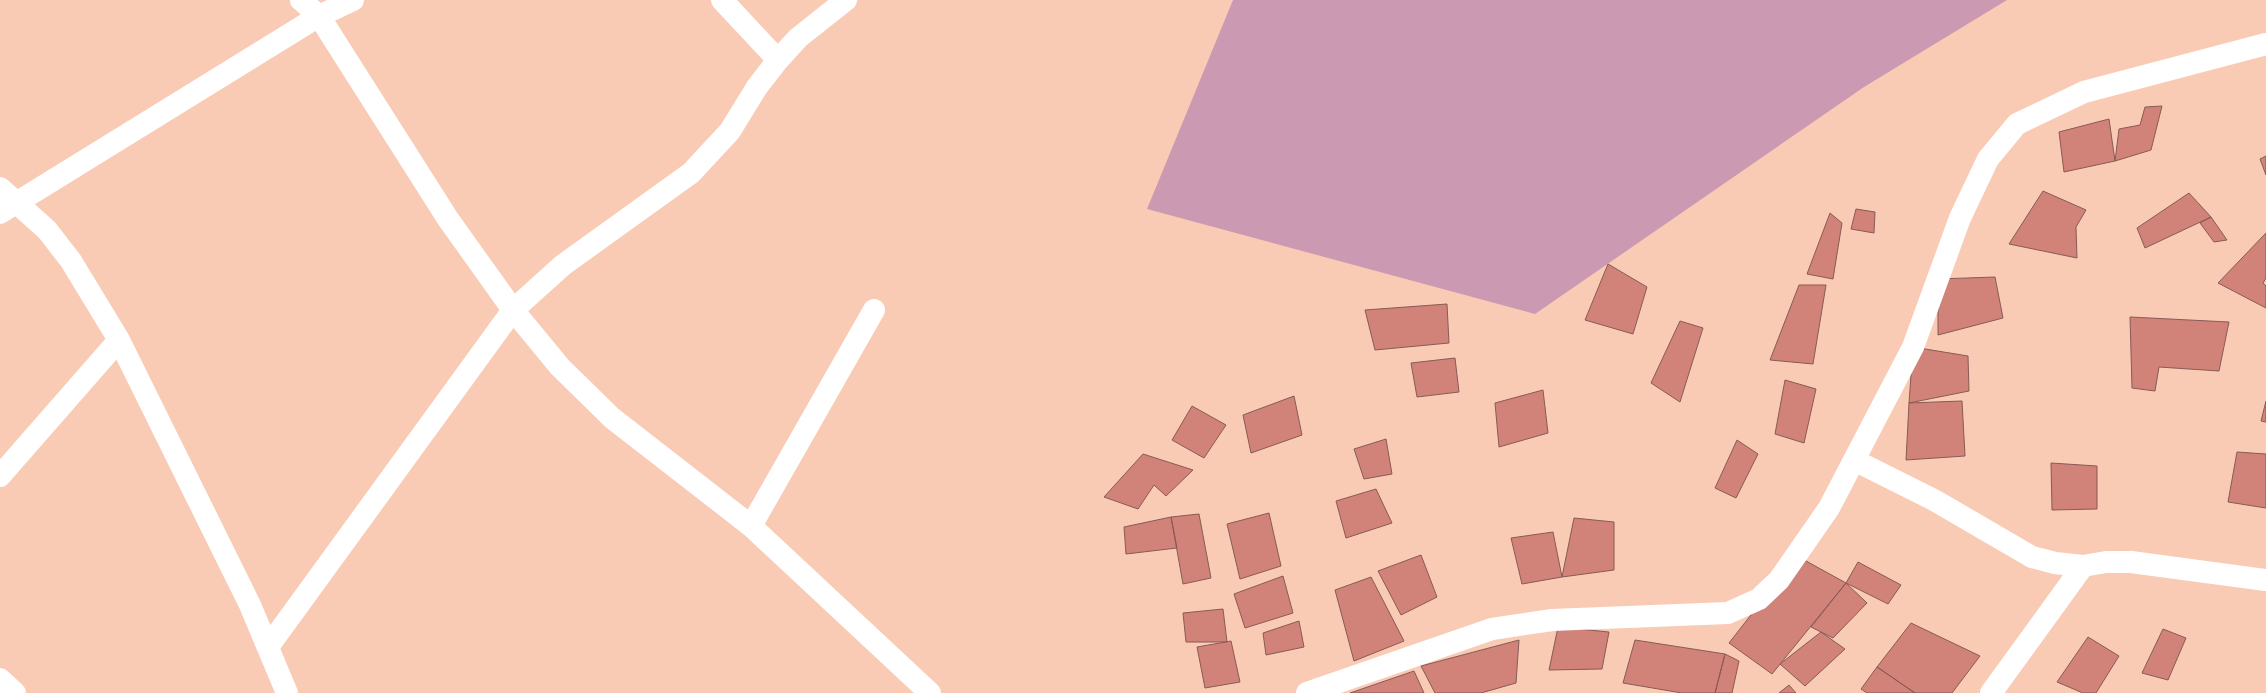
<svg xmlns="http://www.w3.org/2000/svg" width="2266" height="693" font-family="Karla,sans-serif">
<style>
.green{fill:#cb99b2}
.building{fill:#d18279;stroke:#885b55}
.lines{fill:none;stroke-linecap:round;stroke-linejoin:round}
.minor{stroke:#fff;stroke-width:22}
.tertiary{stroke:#fff;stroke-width:22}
</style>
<rect width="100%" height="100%" fill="#f9cbb5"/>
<path class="green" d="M1233 0H2007L1864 87 1535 314 1147 209Z"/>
<path class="building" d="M2162 106 2151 150 2115 161 2119 129 2140 125 2145 107Z
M2109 119 2115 161 2064 172 2059 132Z
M2266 156V175L2260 159Z
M2043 191 2086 210 2076 227 2077 258 2009 244Z
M2189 193 2211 217 2145 248 2137 228Z
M1856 209 1875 212 1874 233 1851 229Z
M1830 213 1842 223 1833 279 1807 274Z
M2211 217 2227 240 2214 242 2200 223Z
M2266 233V278L2263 283 2266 286V308L2218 283Z
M1608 264 1647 287 1633 334 1585 320Z
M1995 277 2003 318 1938 335V279Z
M1799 285H1826L1813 364 1770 360Z
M1447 304 1449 343 1375 350 1365 310Z
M2130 317 2229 322 2219 371 2159 367 2155 391 2132 388Z
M1680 321 1703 328 1680 402 1651 383Z
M1913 347 1968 356 1969 391 1909 403Z
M1455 358 1459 392 1417 397 1411 363Z
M1785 380 1816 389 1804 443 1775 434Z
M1543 390 1548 433 1499 447 1495 403Z
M1294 396 1302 435 1251 453 1243 415Z
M1962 401 1965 456 1906 460 1909 403Z
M2266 401V422L2261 421Z
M1192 406 1226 425 1204 458 1172 440Z
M1386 439 1392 474 1364 479 1354 449Z
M1737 440 1758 454 1736 498 1715 488Z
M2237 452 2266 454V508L2228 502Z
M1143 454 1193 470 1166 496 1154 485 1138 509 1104 497Z
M2051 463 2097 466V509L2052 510Z
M1376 489 1392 523 1346 538 1336 501Z
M1269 513 1281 566 1240 579 1227 524Z
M1199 514 1211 578 1183 584 1171 517Z
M1171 517 1177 548 1126 554 1124 527Z
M1574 518 1614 522V570L1562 577Z
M1553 532 1562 577 1522 584 1511 538Z
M1421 555 1437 597 1401 615 1378 571Z
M1797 556 1846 583 1772 674 1729 643Z
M1858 562 1901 585 1888 604 1846 583Z
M1283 576 1293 613 1245 628 1234 594Z
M1371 577 1404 641 1354 661 1335 590Z
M1846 583 1867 603 1833 638 1811 627Z
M1223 609 1227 642H1186L1183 613Z
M1299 621 1304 647 1266 655 1263 633Z
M1911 623 1980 656 1952 693H1915L1877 667Z
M1558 627 1609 632 1602 669 1549 670Z
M2163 629 2186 638 2168 680 2142 673Z
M1821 632 1845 649 1805 686 1780 664Z
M2088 637 2119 656 2096 693H2083L2057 682Z
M1519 640 1516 683 1481 693H1435L1421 666Z
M1635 640 1725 654 1715 693H1682L1623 683Z
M1231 641 1240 682 1205 688 1197 647Z
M1725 654 1739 661 1732 693H1715Z
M1877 667 1915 693H1867L1861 689Z
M1414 671 1424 693H1350Z
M1789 685 1796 693H1779Z"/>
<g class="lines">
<path class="minor" d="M301 0 319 16 448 219 513 310 560 367 612 418 751 526 930 693
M722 0 778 60
M0 188 47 230 71 261 119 340 250 605 287 693
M0 213 319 16 353 0
M1854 460 1934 500 2032 557 2055 563 2083 566 2106 562H2131L2266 580
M0 476 119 340
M751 526 874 310
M268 647 513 310 563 265 691 173 730 131 757 87 778 60 798 38 846 0
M1307 693 1492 629 1552 620 1728 613 1759 599 1779 580 1829 508 1913 347 1960 218 1988 159 2017 124 2084 92 2266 44
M1991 693 2083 566"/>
<path class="tertiary" d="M0 679 15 693"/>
</g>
</svg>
